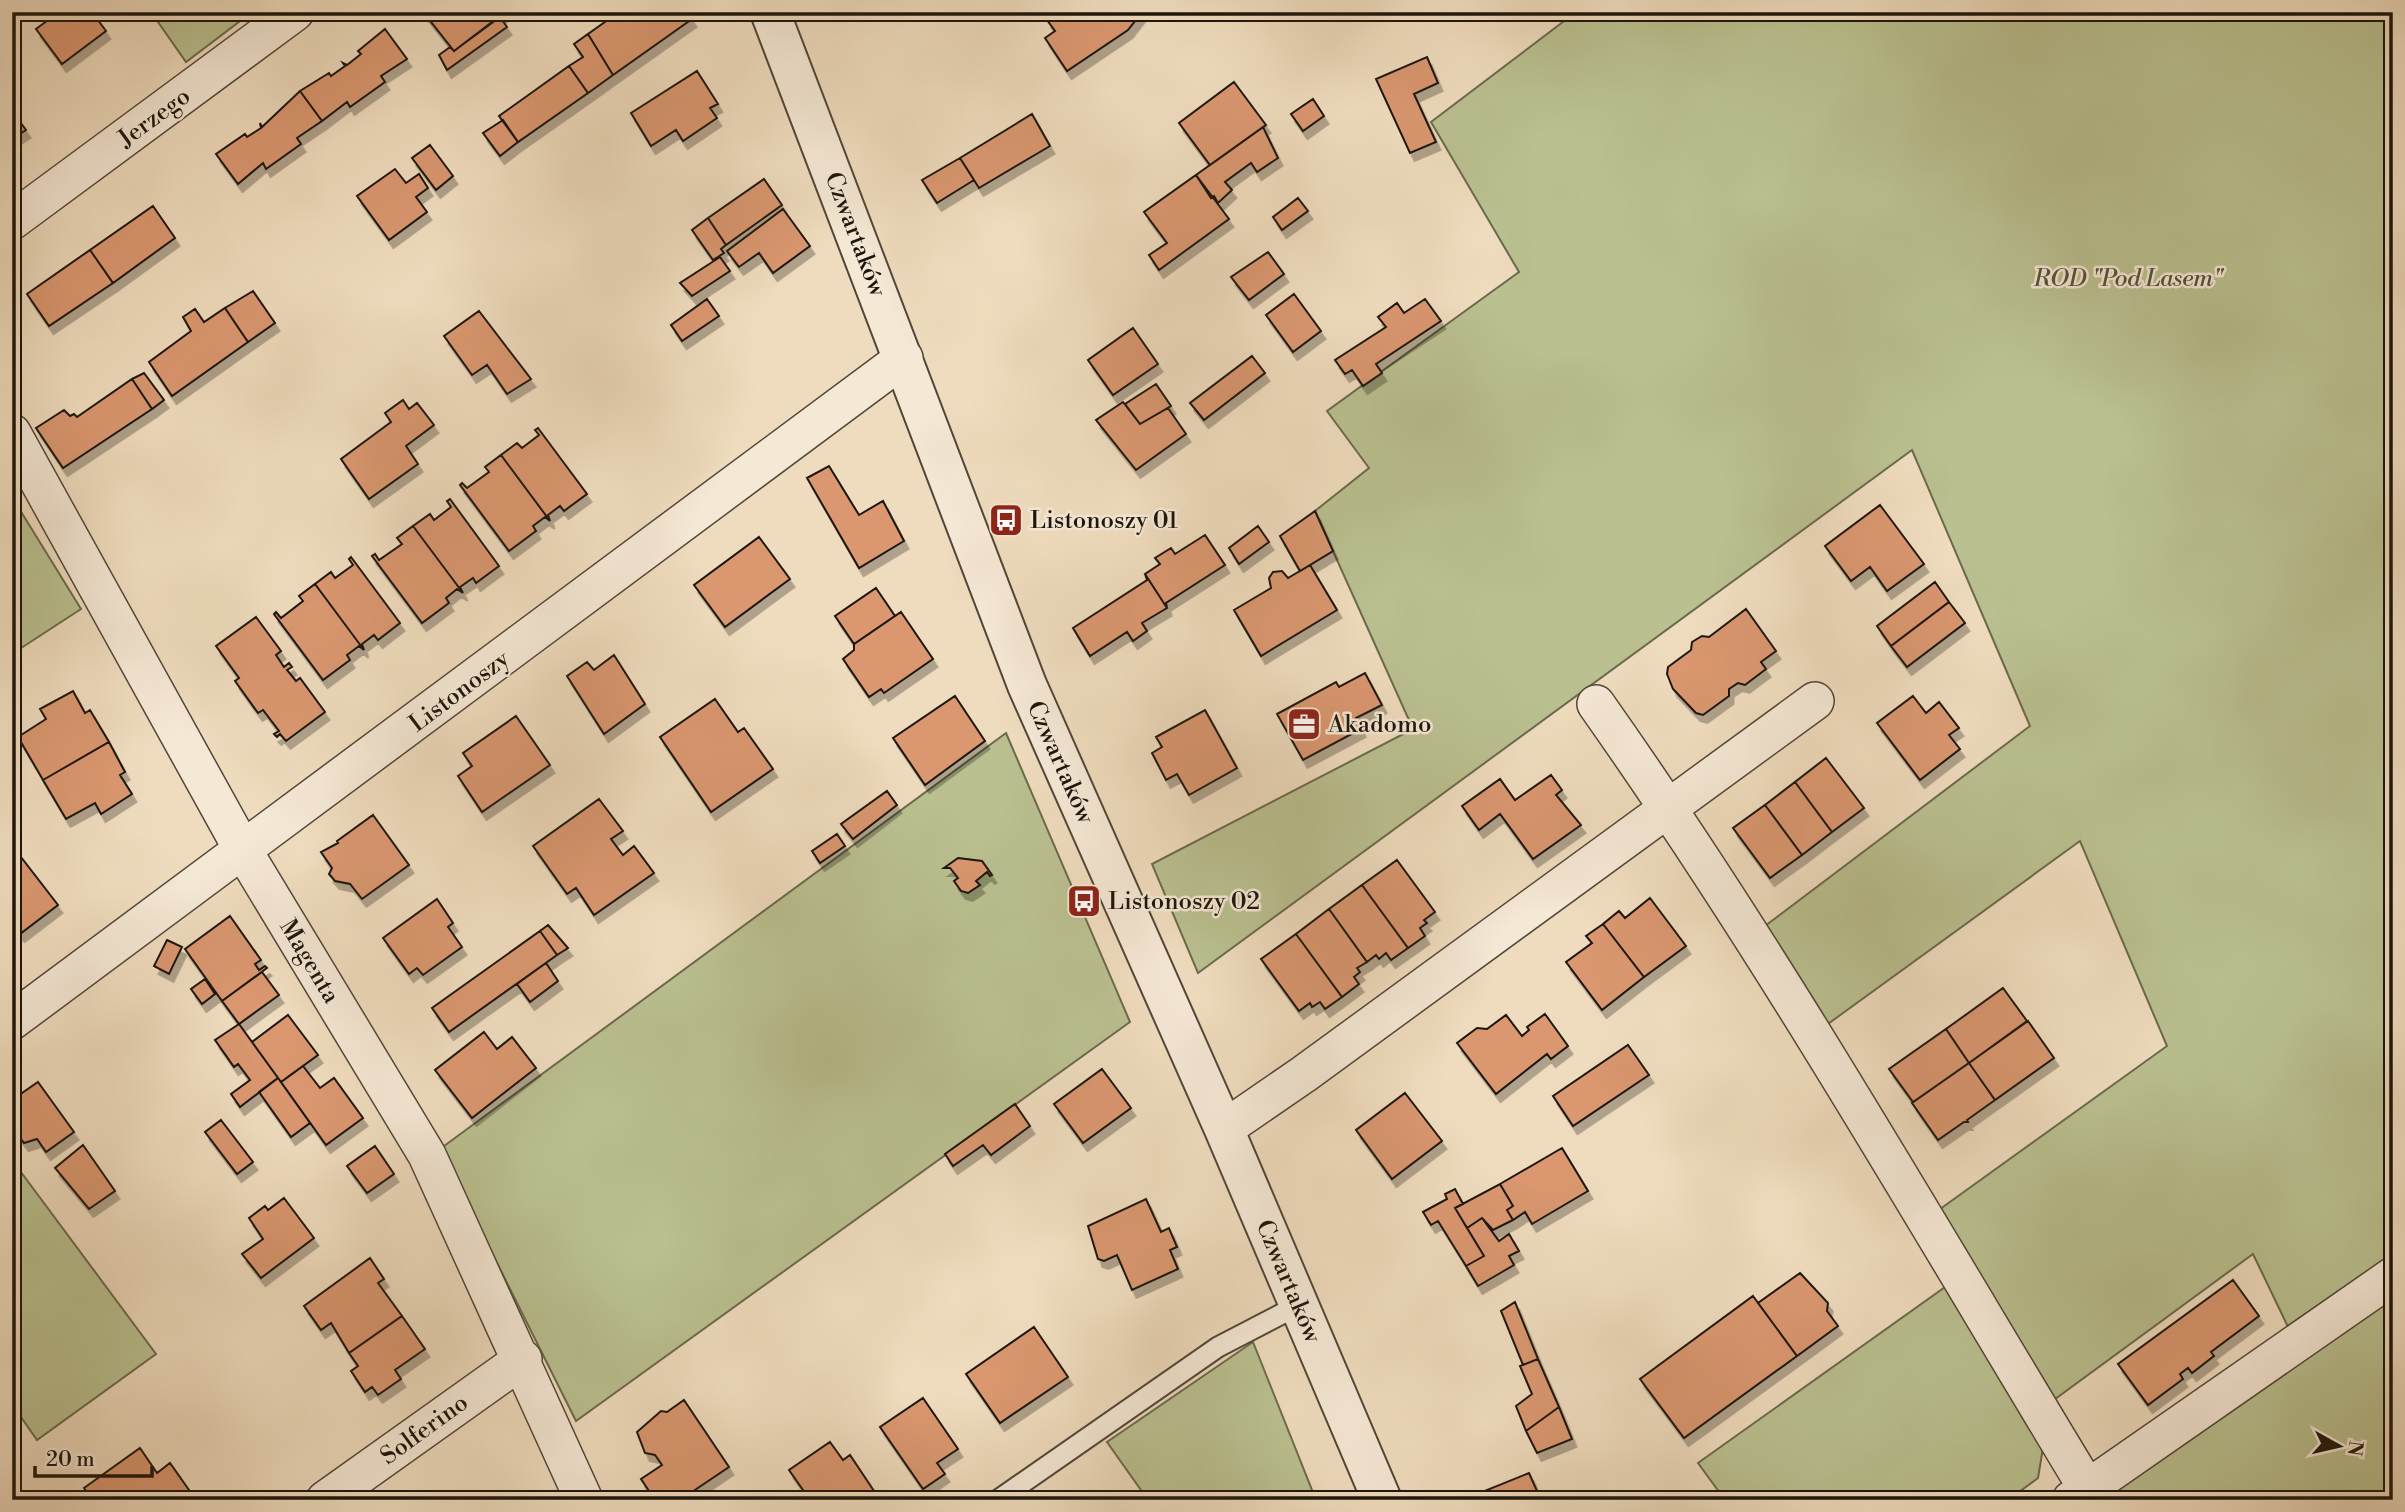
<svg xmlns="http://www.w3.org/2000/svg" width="2405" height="1512" font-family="'Libre Bodoni',serif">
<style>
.green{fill:#bac090;stroke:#6b6a4e;stroke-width:2}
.building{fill:#da9770;stroke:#1c150b;stroke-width:2;filter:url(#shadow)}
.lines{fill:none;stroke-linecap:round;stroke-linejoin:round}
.service-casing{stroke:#514738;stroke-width:23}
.minor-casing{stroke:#514738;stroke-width:40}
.tertiary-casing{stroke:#514738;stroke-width:42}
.service{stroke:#f5e8d5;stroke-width:19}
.minor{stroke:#f5e8d5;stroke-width:37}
.tertiary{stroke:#f5e8d5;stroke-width:38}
.labels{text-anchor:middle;stroke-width:5;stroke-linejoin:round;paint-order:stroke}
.street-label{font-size:24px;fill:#1c150b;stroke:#f5e8d5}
.park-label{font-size:24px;font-style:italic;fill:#53513a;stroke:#f5e8d5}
.poi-label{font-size:24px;fill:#1c150b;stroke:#f5e8d5;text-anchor:start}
</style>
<defs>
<filter id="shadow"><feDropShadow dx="4.5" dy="8" stdDeviation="0" flood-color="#0004"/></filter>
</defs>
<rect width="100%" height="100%" fill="#efdcbe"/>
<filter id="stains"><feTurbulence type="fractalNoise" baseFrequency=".00286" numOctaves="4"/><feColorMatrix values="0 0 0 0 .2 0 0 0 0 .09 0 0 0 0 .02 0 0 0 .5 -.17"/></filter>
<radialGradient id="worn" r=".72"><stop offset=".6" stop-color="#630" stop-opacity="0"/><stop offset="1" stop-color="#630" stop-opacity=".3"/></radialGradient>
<path class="green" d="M151 12H252L186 62Z
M1576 12H2393V1254L2289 1329 2253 1254 2051 1402 1936 1212 2167 1046 2080 841 1821 1029 1761 929 2030 726 1912 450 1198 973 1152 864 1413 729 1315 511 1369 468 1327 411 1519 272 1431 122Z
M12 497 81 609 12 654Z
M1006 733 1130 1022 576 1421 440 1149Z
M12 1160 156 1354 37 1440 12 1404Z
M2393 1281V1500H2097Z
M1948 1285 2044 1442 2038 1478 2008 1500H1725L1698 1463Z
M1253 1342 1314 1495 1308 1500H1148L1107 1442Z"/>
<path class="building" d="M59 12H92L106 31 62 64 36 29Z
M505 12 454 51 424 13 425 12Z
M619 12H687L692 19 613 75 588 34Z
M1060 12H1142L1128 30 1067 71 1045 38 1055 31 1047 20Z
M500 17 507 27 447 70 439 55 450 47 454 51Z
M385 29 407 59 381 76 385 82 350 107 347 102 322 121 300 91 329 73 331 76 345 66 343 63 347 65 361 54 358 51Z
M588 34 613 75 588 93 569 66 583 57 574 44Z
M1427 57 1438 83 1414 94 1436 142 1410 153 1376 79Z
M569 66 588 93 518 142 499 116Z
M697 71 718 104 710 108 717 118 683 141 676 130 651 146 631 113Z
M1234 82 1266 125 1210 165 1179 123Z
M300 91 322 121 297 138 301 144 266 169 263 163 238 184 216 154 245 134 247 137 261 128 260 123 262 127Z
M1313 99 1324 116 1303 131 1291 114Z
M12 111 26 130 12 139Z
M1032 114 1050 146 979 188 960 158Z
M503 120 518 142 500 156 483 133Z
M1263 127 1278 158 1257 172 1251 163 1225 182 1232 190 1218 203 1214 196 1211 198 1196 175Z
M430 145 453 176 436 190 412 158Z
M960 158 974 180 937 203 922 180Z
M395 169 406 183 419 174 428 188 416 197 427 212 389 240 357 196Z
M1196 175 1229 219 1159 270 1149 255 1167 243 1144 212Z
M764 179 782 205 726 245 708 218Z
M1298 198 1308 211 1282 230 1273 217Z
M153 206 175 238 113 283 90 250Z
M783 209 810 246 773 273 759 253 739 267 727 251Z
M708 218 726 245 721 249 724 253 713 260 692 230Z
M90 250 113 283 49 326 27 294Z
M1268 252 1284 274 1249 300 1231 277Z
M720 257 730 271 692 296 680 283Z
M253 291 275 323 248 342 225 308Z
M1294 294 1321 331 1293 352 1266 315Z
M707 299 719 316 682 341 671 325Z
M1425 299 1441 321 1376 364 1382 373 1363 386 1352 370 1345 374 1335 360 1386 327 1378 317 1397 303 1404 313Z
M225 308 248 342 172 396 149 362 191 331 183 317 195 309 204 322Z
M479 311 531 379 507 394 487 365 472 375 444 336Z
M1133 328 1158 364 1113 395 1088 360Z
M1252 356 1265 373 1204 420 1190 403Z
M144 373 164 400 152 409 132 379Z
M132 379 152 409 63 468 36 428 64 410 70 416 74 414 77 417Z
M1156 384 1171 406 1140 424 1125 404Z
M403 400 409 409 417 403 434 425 406 446 418 464 369 499 341 459 391 422 385 413Z
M1123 402 1140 424 1168 408 1186 434 1136 470 1096 420Z
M538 428 587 494 564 511 560 506 548 515 550 521 501 455 517 443 522 448 539 435 535 430Z
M501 455 550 521 545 517 533 526 536 531 509 551 460 485 462 483 467 488 489 472 485 467Z
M829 466 859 515 883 501 904 541 859 568 807 478Z
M450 499 499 566 476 583 473 578 460 587 463 593 413 526 430 514 434 520 451 507 447 501Z
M1880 505 1924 564 1887 591 1870 567 1851 581 1825 546Z
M1315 511 1333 551 1300 571 1280 536Z
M413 526 463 593 457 589 446 598 449 603 422 623 372 556 375 554 379 560 402 544 397 538Z
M1258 526 1269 542 1239 564 1229 548Z
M1205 535 1225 565 1166 603 1167 608 1145 574 1160 564 1155 558 1171 548 1175 554Z
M759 537 790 579 725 627 694 585Z
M351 557 400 623 378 640 374 635 362 644 364 650 315 584 331 572 335 578 353 565 349 559Z
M1310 565 1337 610 1261 656 1234 610 1271 588 1269 578 1273 572 1282 571 1288 578Z
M1145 574 1167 608 1142 623 1147 631 1133 641 1127 632 1090 656 1073 628 1147 580Z
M1935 582 1949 602 1891 646 1877 626Z
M315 584 364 650 359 646 347 655 350 660 323 680 274 614 276 612 281 618 303 601 299 596Z
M876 588 895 616 854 644 835 616Z
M1949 602 1965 623 1907 667 1891 646Z
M1746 609 1776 651 1761 662 1766 669 1745 685 1738 683 1729 689V696L1703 715 1696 713 1673 689 1667 674 1668 667 1691 650 1692 642 1702 636 1709 637Z
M901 612 933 659 884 693 881 689 869 697 843 659 854 650V644Z
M256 617 281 651 276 655 284 667 289 663 292 667 287 670 296 681 300 678 325 712 286 741 280 734 277 737 274 734 279 731 263 710 258 713 235 681 239 678 216 646Z
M614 655 645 704 604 734 567 676 587 662 594 670Z
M1365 673 1382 705 1356 718 1361 729 1303 760 1277 714 1336 682 1339 687Z
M73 691 85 713 90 710 109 742 43 780 18 737 46 719 40 709Z
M955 696 985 741 925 785 893 738Z
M1913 696 1926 713 1939 702 1959 728 1949 735 1960 749 1920 780 1877 723Z
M715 699 738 732 744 728 773 769 711 812 660 737Z
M1205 710 1237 768 1189 795 1177 774 1166 780 1152 753 1162 747 1156 737Z
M516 716 550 765 482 812 458 776 472 766 463 753Z
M109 742 125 772 120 775 132 794 101 814 95 803 66 819 43 780Z
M1826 758 1864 808 1832 832 1795 782Z
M1551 775 1562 790 1556 795 1581 825 1533 859 1500 814 1479 830 1462 806 1500 779 1515 800Z
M1795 782 1832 832 1802 855 1765 805Z
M887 791 897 805 853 839 841 824Z
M599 799 623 831 611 839 623 855 634 846 654 873 594 915 576 888 567 894 533 846Z
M1765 805 1802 855 1770 878 1733 828Z
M373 815 409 865 362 899 350 884 335 881 329 874 332 868 321 852 338 843 337 841Z
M837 834 845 846 820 863 812 851Z
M14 848 58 905 20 934 12 924Z
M958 858 982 861 992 875 990 876 987 872 976 881 980 885 968 893 961 891 954 881 958 878 950 868H944Z
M1397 860 1435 912 1424 920 1427 923 1420 928 1425 936 1408 948 1362 885Z
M1362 885 1408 948 1391 960 1386 953 1379 959 1376 955 1367 962 1329 909Z
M1650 898 1686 946 1644 977 1603 924 1619 911 1625 918Z
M437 899 453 923 448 927 462 947 423 975 417 968 409 974 383 938Z
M1329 909 1367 962 1357 968 1360 972 1354 977 1359 984 1342 997 1296 934Z
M230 916 261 960 255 964 259 970 265 966 267 968 222 1001 185 949Z
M1603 924 1644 977 1602 1010 1566 962 1592 943 1586 936Z
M548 925 568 948 557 955 540 931Z
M540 931 557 955 449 1032 432 1008Z
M1296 934 1342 997 1325 1009 1320 1002 1312 1007 1310 1003 1299 1011 1261 959Z
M167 940 182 947 169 974 154 966Z
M546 963 558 981 530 1002 517 984Z
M262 972 279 995 239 1024 222 1001Z
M205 979 215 994 202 1004 191 989Z
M2003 988 2027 1021 1969 1063 1946 1029Z
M1545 1014 1568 1046 1551 1059 1547 1054 1496 1094 1457 1043 1477 1028 1487 1029 1506 1015 1522 1036 1529 1030 1527 1027Z
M288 1015 318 1055 281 1082 252 1042Z
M2028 1021 2054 1058 1995 1100 1969 1063Z
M239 1024 278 1078 240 1107 231 1094 250 1080 238 1064 234 1067 215 1040Z
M1946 1029 1969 1063 1913 1102 1889 1069Z
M484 1032 497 1049 512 1037 536 1068 472 1118 435 1070Z
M1628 1045 1649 1075 1573 1126 1553 1096Z
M1969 1063 1995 1100 1967 1120 1968 1122H1964L1938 1140 1912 1103Z
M303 1066 320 1088 334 1078 363 1118 326 1145 281 1082Z
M1102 1069 1131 1108 1083 1143 1054 1104Z
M278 1078 310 1123 291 1137 259 1092Z
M38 1082 74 1132 46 1152 37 1139 24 1143 12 1127V1100Z
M1405 1093 1442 1141 1392 1179 1356 1130Z
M1015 1104 1030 1126 991 1155 983 1145 953 1166 945 1154Z
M221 1120 253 1162 237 1174 205 1132Z
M83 1145 115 1191 89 1209 55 1168Z
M375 1146 394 1174 367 1193 347 1166Z
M1562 1148 1588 1191 1532 1224 1525 1212 1513 1220 1507 1210 1513 1206 1500 1184Z
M1500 1184 1513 1206 1507 1210 1513 1220 1493 1230 1482 1218 1467 1228 1455 1208Z
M1455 1189 1463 1204 1455 1208 1484 1256 1466 1266 1438 1221 1431 1225 1423 1212 1447 1199 1445 1194Z
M284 1198 314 1238 261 1278 242 1254 263 1239 249 1218 265 1206 268 1210Z
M1146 1199 1161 1232 1169 1228 1177 1247 1170 1250 1178 1269 1132 1290 1117 1255 1104 1261 1098 1259 1088 1226Z
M1482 1218 1499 1241 1509 1234 1519 1251 1509 1256 1514 1265 1478 1286 1466 1266 1484 1256 1467 1228Z
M370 1258 384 1279 378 1283 402 1316 349 1353 331 1323 321 1330 304 1306Z
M1800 1273 1828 1303 1827 1311 1838 1326 1797 1356 1758 1303Z
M2233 1280 2259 1316 2211 1352 2214 1356 2192 1373 2188 1368 2180 1374 2183 1379 2148 1405 2118 1364Z
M1753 1296 1797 1356 1684 1438 1640 1379Z
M1515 1302 1538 1359 1523 1365 1501 1311Z
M402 1316 425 1349 395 1370 401 1379 378 1395 372 1387 365 1392 351 1371 358 1366 349 1353Z
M1034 1327 1068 1377 1000 1423 966 1374Z
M1538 1359 1559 1407 1526 1431 1516 1406 1532 1394 1520 1366Z
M923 1398 958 1449 937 1463 945 1474 923 1489 880 1427Z
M684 1400 729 1467 680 1500H655L641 1479 662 1465 655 1455 645 1453 637 1432 661 1411 667 1412Z
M1559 1407 1572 1439 1537 1453 1526 1431Z
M830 1442 843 1460 850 1455 880 1500H810L789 1470Z
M140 1448 157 1473 170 1463 196 1500H92L84 1488Z
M1529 1473 1541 1500H1485L1482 1492Z"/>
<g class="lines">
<g class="service-casing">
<path id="service" d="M998 1500 1218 1347 1299 1305"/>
</g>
<g class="minor-casing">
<path id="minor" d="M12 221 295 12
M12 433 244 852 427 1155 584 1500
M1596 704C1774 956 1927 1224 2087 1488
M12 1021 904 358
M1224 1129 1304 1074 1815 701
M325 1500 523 1359
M2071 1500 2393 1276"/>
</g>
<g class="tertiary-casing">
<path id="tertiary" d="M770 12 1027 685 1224 1129 1382 1500"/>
</g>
<use href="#service" class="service"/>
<use href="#minor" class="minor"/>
<use href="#tertiary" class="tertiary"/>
</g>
<defs>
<g id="bus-square" transform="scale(1.75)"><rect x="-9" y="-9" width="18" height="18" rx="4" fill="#8f2418" stroke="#f5e8d5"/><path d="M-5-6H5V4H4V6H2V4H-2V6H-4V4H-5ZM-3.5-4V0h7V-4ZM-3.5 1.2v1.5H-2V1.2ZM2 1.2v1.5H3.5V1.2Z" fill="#fff"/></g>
<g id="office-square" transform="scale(1.75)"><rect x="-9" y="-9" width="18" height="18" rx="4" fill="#8f2418" stroke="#f5e8d5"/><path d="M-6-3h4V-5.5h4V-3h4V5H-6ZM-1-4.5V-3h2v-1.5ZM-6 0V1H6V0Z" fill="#fff"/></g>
</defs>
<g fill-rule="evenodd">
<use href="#bus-square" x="1006" y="520"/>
<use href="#office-square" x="1304" y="724"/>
<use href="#bus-square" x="1084" y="901"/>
</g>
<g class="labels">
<g class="street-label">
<text transform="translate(154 117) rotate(-36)" y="8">Jerzego</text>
<text transform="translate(856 234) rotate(69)" y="8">Czwartaków</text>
<text transform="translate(459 691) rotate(-37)" y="8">Listonoszy</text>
<text transform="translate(1061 762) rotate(66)" y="8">Czwartaków</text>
<text transform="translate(310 961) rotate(59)" y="8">Magenta</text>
<text transform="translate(1289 1281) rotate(67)" y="8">Czwartaków</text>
<text transform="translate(424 1429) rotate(-36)" y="8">Solferino</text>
</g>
<g class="park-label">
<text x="2128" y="286">ROD "Pod Lasem"</text>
</g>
<g class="poi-label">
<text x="1030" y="528">Listonoszy 01</text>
<text x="1328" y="732">Akadomo</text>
<text x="1108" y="909">Listonoszy 02</text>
</g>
</g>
<rect width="2405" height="1512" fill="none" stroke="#efdcbe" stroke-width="42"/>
<rect x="14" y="14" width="2377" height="1484" fill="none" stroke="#1c150b" stroke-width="3.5"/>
<rect x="21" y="21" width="2363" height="1470" fill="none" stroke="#1c150b" stroke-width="2"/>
<g transform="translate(2339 1446) rotate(98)" stroke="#f5e8d5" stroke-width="5" paint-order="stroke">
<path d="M0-5L12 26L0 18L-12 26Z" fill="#1c150b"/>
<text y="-10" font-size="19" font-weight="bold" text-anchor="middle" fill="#1c150b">N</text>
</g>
<path d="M35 1466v10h117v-10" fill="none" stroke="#1c150b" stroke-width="3.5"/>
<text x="46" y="1466" font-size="21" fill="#1c150b" stroke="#f5e8d5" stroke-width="5" paint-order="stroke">20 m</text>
<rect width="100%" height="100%" filter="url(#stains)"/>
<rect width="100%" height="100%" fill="url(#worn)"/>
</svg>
